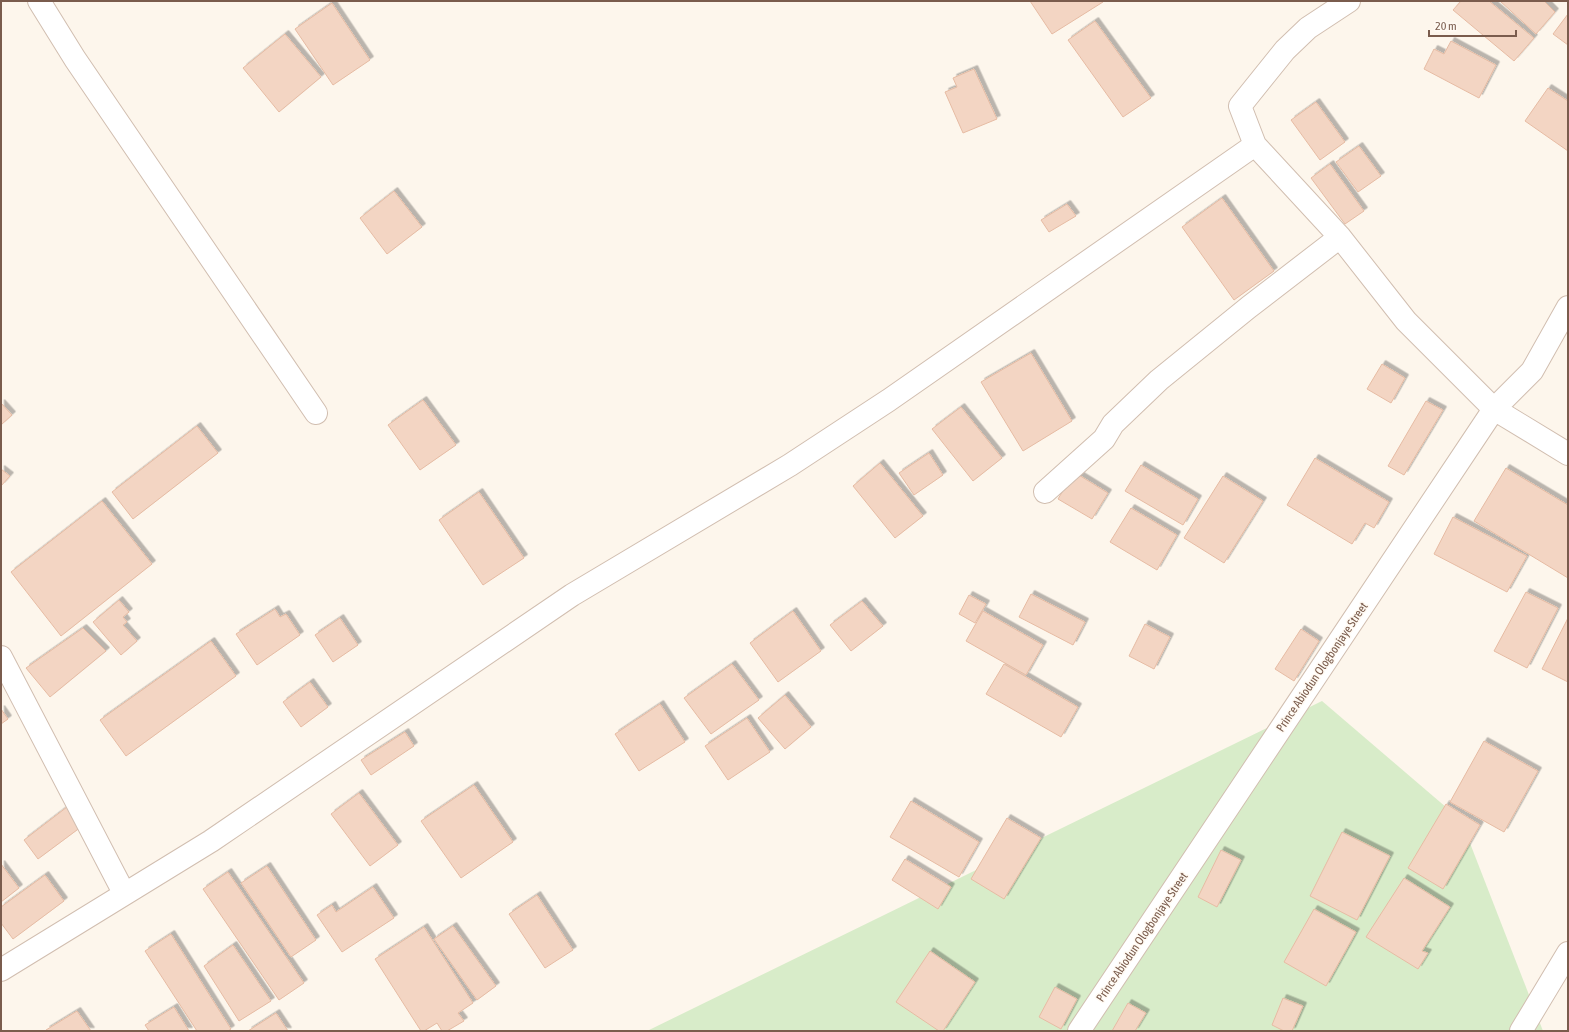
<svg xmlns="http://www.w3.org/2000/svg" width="1569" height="1032" font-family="'Asap Condensed',sans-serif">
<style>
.green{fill:#d8ecc9}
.building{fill:#f3d5c3;stroke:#e6bba3;filter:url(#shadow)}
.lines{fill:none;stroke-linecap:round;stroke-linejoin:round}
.minor-casing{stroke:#d1beb0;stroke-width:24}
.minor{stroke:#fff;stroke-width:22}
.labels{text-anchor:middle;stroke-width:3;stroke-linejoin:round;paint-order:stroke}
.street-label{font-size:12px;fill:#7a5c4d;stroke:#fffaf3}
</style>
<defs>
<filter id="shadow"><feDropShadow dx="3.5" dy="-3.5" stdDeviation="0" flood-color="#0004"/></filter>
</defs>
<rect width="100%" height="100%" fill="#fdf6ec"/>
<path class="green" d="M1322 701 1461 820 1543 1031H647Z"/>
<path class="building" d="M1030 1H1102L1103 2 1052 34Z
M1461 1H1489L1534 38 1514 61 1453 10Z
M1500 1H1544L1555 12 1536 34Z
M332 3 370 60 333 85 295 29Z
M1568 14V45L1553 34Z
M1095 21 1151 98 1123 117 1068 40Z
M285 34 321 77 279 112 243 68Z
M1451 41 1496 65 1479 98 1424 69 1434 49 1444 54Z
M974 69 997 119 963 133 945 92 957 87 953 78Z
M1548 88 1568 101V151L1525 121Z
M1316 102 1345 142 1320 160 1291 120Z
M1359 146 1381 176 1358 192 1336 162Z
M1330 164 1364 211 1345 224 1311 178Z
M394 191 422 227 387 254 360 218Z
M1222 198 1274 271 1234 300 1182 227Z
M1067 204 1076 216 1049 232 1041 220Z
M1031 353 1072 421 1023 451 981 382Z
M1382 364 1405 378 1391 403 1367 389Z
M423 400 456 445 420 470 388 425Z
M1426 401 1443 410 1404 475 1388 466Z
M1 403 12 415 1 425Z
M961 407 1002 458 973 481 932 429Z
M197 426 218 453 133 519 112 492Z
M929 453 943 475 914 495 899 473Z
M1315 458 1389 502 1374 528 1365 523 1352 544 1287 505Z
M880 463 923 516 895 538 853 486Z
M1141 465 1198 499 1183 525 1125 491Z
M1506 468 1568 505V578L1474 521Z
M1 469 10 476 1 486Z
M1074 472 1108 493 1092 519 1058 499Z
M1223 476 1263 501 1224 563 1184 538Z
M479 492 524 558 483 585 439 520Z
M102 501 152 564 61 636 11 572Z
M1131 508 1177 535 1157 570 1110 542Z
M1453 517 1527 556 1507 592 1434 554Z
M1526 592 1558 608 1527 668 1494 651Z
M1031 594 1085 622 1073 645 1019 617Z
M969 595 986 604 975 623 959 614Z
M119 600 129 612 123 617 127 622 123 625 137 641 121 655 93 622Z
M862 601 883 626 851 651 830 625Z
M275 609 280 617 286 614 300 635 257 665 236 634Z
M793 611 821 651 778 682 750 643Z
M983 611 1043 645 1026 675 966 641Z
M340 618 358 645 333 662 315 635Z
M1568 618V682L1542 669Z
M1145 624 1170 637 1154 669 1129 656Z
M83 628 106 651 50 697 26 668Z
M1301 629 1319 641 1294 681 1275 669Z
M211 641 236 676 126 756 100 720Z
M732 664 759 700 711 734 684 698Z
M1004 664 1078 707 1061 737 986 694Z
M310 682 328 707 301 727 283 702Z
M785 695 811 727 785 749 758 718Z
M660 704 685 742 639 771 615 734Z
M1 709 8 719 1 724Z
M747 718 770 752 728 780 705 746Z
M405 732 414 746 371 775 361 760Z
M1484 741 1538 771 1504 832 1450 802Z
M474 785 513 842 461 878 421 821Z
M359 793 398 845 370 866 331 814Z
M911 801 979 842 959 877 890 837Z
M1446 804 1480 825 1443 889 1408 868Z
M67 807 81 827 38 859 24 840Z
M1007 818 1041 838 1004 899 971 879Z
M1342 832 1390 856 1357 920 1310 896Z
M1221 850 1241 860 1217 907 1198 897Z
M905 859 951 887 938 909 892 880Z
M1 864 19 888 1 902Z
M267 866 316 940 291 957 241 883Z
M228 872 304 983 279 1000 203 889Z
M45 875 64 901 13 939 1 923V907Z
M1404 878 1450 907 1422 951 1428 953 1418 969 1366 937Z
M373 887 394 918 342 952 317 915 332 905 336 912Z
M537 895 573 950 545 968 509 914Z
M1314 909 1356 932 1326 986 1284 962Z
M453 926 496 986 477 1000 434 939Z
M424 927 473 1003 458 1013 464 1021 447 1031H442L437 1023 424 1031H421L375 959Z
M171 934 231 1029 228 1031H197L145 951Z
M233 945 271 1001 239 1021 204 966Z
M930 951 975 982 943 1031H939L896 1002Z
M1055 987 1077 999 1061 1029 1039 1017Z
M1283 998 1303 1006 1292 1031H1284L1272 1025Z
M1128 1003 1146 1013 1135 1031H1112Z
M174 1007 189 1031H149L145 1025Z
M77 1011 91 1031H47L46 1030Z
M276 1013 288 1031H248Z"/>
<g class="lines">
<g class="minor-casing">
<path id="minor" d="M39 1 75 59 316 413
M1349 1 1308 28 1285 50 1240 106 1255 145 1340 237 1406 321 1494 409 1568 454
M1045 492 1104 439 1113 424 1159 380 1249 307 1340 237
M1 657 124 893
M1 970 211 841 572 595 790 465 889 400 1255 145
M1079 1031 1494 409 1532 371 1568 307
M1521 1031 1568 953"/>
</g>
<use href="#minor" class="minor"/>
</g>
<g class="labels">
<g class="street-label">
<text transform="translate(1322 667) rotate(-56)" y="4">Prince Abiodun Ologbonjaye Street</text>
<text transform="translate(1142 937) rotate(-56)" y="4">Prince Abiodun Ologbonjaye Street</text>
</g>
</g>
<rect width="1569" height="1032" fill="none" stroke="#7a5c4d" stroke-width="4"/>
<path d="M1429 30v6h87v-6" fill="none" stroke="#7a5c4d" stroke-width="2"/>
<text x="1435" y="30" font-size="12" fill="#7a5c4d" stroke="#fffaf3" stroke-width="3" paint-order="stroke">20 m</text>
</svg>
